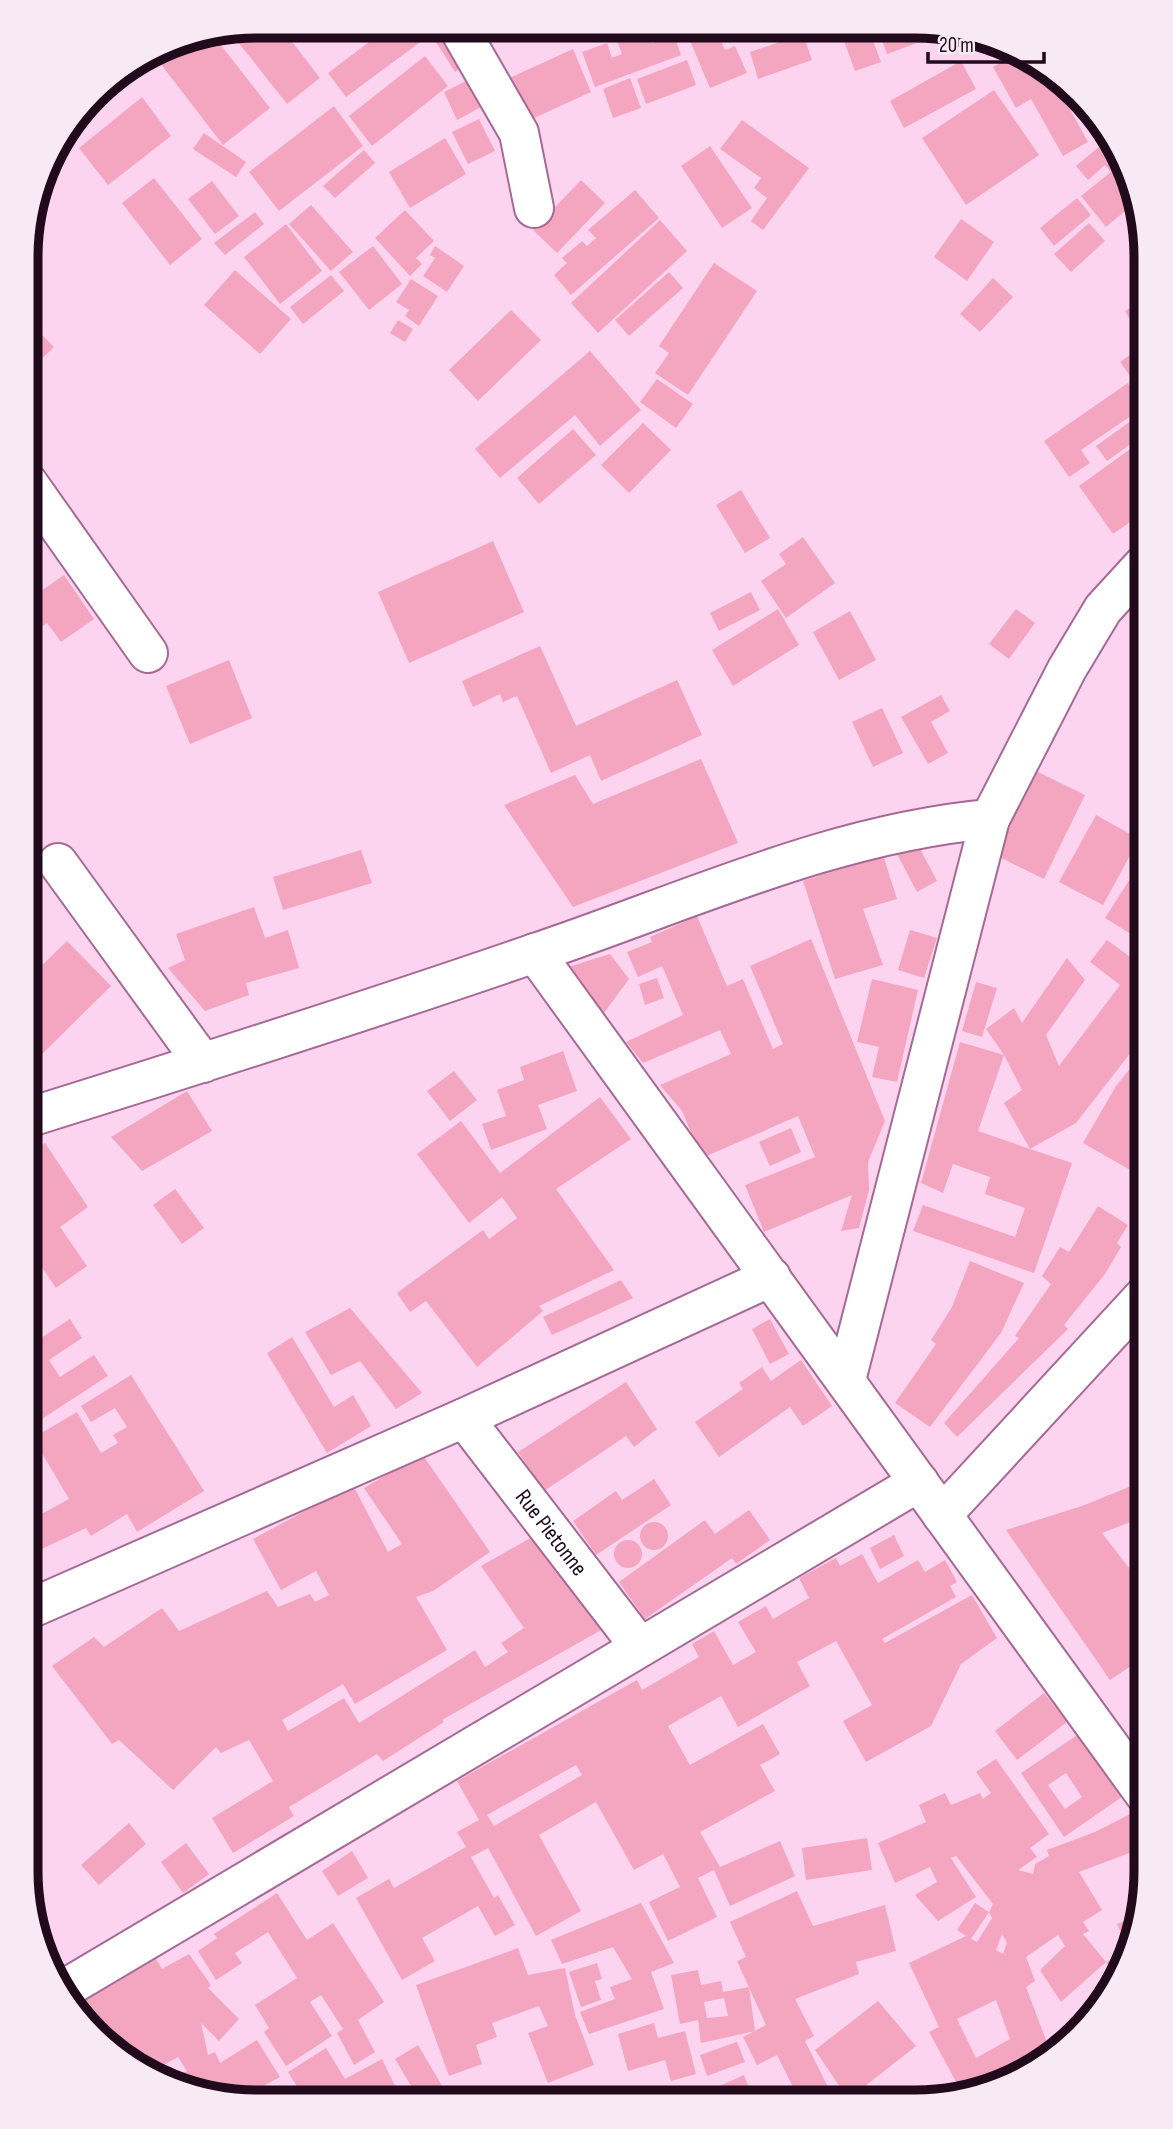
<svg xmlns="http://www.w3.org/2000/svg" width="1173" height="2129" font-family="'Sofia Sans Condensed',sans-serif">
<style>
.building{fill:#f4a6c1;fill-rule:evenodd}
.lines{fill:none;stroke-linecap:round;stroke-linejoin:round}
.minor-casing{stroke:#a66995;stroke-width:42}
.minor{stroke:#fff;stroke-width:38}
.labels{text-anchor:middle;stroke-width:5;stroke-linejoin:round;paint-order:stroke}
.street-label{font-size:23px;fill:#210a1c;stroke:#f8eaf4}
.rim{fill:none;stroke:#210a1c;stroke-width:9}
</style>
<rect width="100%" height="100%" fill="#fcd4f0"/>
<path class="building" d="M258 26H280L320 78 287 104 230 32Z
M389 27H414L423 40 346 97 328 73Z
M591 28 630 29 595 41Z
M685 29H716L725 50 735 46 747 73 710 88Z
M648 30 652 43 674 35 681 55 595 87 582 52 607 43 612 58 622 54 617 41Z
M840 30H869L881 62 855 71Z
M878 30 950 31 887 54Z
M803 34 812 60 758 79 750 52Z
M213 35 270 108 223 145 160 63 190 40Z
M444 36 463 66 455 72 436 42Z
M573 49 591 92 521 124 503 81Z
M425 56 448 86 372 146 349 116Z
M1012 56 1051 75 1088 142 1063 156 1031 99 1016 108 993 67Z
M687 60 696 85 646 104 637 79Z
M961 61 976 89 904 128 890 101Z
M630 78 641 108 613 118 603 89Z
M470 79 483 106 457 120 444 92Z
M994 90 1039 155 966 205 922 138Z
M142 97 171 136 108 185 79 148Z
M334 106 363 146 279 211 249 172Z
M479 119 495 151 468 164 452 132Z
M742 120 809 168 763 230 751 221 767 198 754 188 761 178 720 149Z
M204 133 246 162 236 177 193 149Z
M445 138 466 174 410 208 389 172Z
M1106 141 1134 183 1137 201 1106 227 1081 196 1111 172 1105 165 1088 180 1076 166Z
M710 146 752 208 722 228 681 166Z
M364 150 375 163 335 198 323 186Z
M154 178 202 239 170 265 122 203Z
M581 180 605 203 557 253 533 230Z
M212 181 239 216 215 234 188 199Z
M635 190 659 218 571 295 554 275 567 263 562 258 582 241 587 246 596 238 588 230Z
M1077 198 1091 215 1054 246 1040 228Z
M311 205 353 252 331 271 289 224Z
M405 210 434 241 416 258 422 264 410 276 375 238Z
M255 212 264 224 225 255 214 243Z
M961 219 994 242 967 281 934 257Z
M660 220 687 251 598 333 571 303Z
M1089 223 1105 241 1071 272 1054 254Z
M286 224 322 271 280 304 244 257Z
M1141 224 1147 258V262L1129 231Z
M373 246 402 284 369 310 339 272Z
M435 246 464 266 447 292 423 276 435 258 430 255Z
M714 263 757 291 688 395 655 373 669 353 659 346Z
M235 270 291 319 260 354 204 305Z
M669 272 683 288 629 336 615 320Z
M331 275 344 291 303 324 290 307Z
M993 278 1013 297 980 332 960 314Z
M411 279 438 296 419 326 405 316 409 310 396 302Z
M1147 298V335L1141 338 1125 311Z
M511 310 541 340 478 401 449 370Z
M398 320 413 329 405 342 390 333Z
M28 321 54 347 28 372Z
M1147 343V399L1120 362Z
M590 351 641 410 600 446 575 415 500 478 475 449Z
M657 379 693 404 676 428 640 402Z
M1128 383 1144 407 1081 450 1090 463 1069 477 1044 441Z
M1135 418 1146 433 1107 461 1096 446Z
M643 423 671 450 629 493 601 465Z
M573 429 596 455 539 504 517 478Z
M1147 437V510L1113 534 1079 486Z
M741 490 770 538 745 553 716 505Z
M803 537 835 583 786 618 761 581 786 564 779 554Z
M493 541 524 612 409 663 378 592Z
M64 575 94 619 61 642 47 623 28 637V600Z
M751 592 760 610 719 631 710 613Z
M778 609 799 645 733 686 712 650Z
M1016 609 1035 623 1009 659 989 644Z
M850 611 876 660 839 680 813 632Z
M540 646 576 726 677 680 702 735 601 781 590 755 551 773 517 696 503 702 500 694 473 707 462 681Z
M229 660 252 718 190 744 166 686Z
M941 695 950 711 931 722 948 753 928 764 901 717Z
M882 708 903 753 873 767 852 722Z
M701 759 738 843 573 907 504 805 575 775 593 804Z
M1036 771 1085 795 1044 879 995 855Z
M1096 815 1139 839 1103 905 1059 882Z
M917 843 937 881 917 892 897 854Z
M361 850 372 883 283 910 273 877Z
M883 855 897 899 863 909 883 965 835 979 803 881Z
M1130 879 1147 889V944L1105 918Z
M254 907 265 938 288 930 299 968 246 983 249 995 205 1011 168 968 185 960 176 934Z
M697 916 727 986 743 979 773 1049 783 1044 750 966 811 939 885 1121 868 1162 869 1190 859 1228 841 1231 852 1195 764 1232 745 1185 815 1157 798 1116 702 1158 682 1111 660 1085 731 1054 720 1030 643 1063 626 1042 683 1015 662 966 638 977 627 952 652 942 650 937Z
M910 930 937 938 924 978 898 970Z
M1107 940 1147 969 1146 1033 1076 1123 1030 1149 1004 1103 1022 1090 1004 1055 978 1131 1030 1149 1072 1163 1034 1273 913 1231 923 1205 1015 1237 1025 1208 985 1194 990 1177 953 1164 943 1193 921 1183 960 1042 1004 1055 986 1029 1014 1008 1022 1023 1067 958 1085 980 1046 1035 1059 1066 1120 985 1090 962Z
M67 941 111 986 39 1057 27 1045V980Z
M610 954 629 979 604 1013 568 967Z
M657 978 664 998 645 1005 639 984Z
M872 979 918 990 897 1082 872 1077 879 1047 857 1042Z
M976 982 997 988 982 1037 962 1031Z
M1146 1049V1179L1083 1143 1116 1086Z
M563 1051 577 1091 538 1105 547 1129 491 1150 482 1124 506 1116 497 1090 524 1080 520 1067Z
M454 1071 477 1100 450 1121 427 1091Z
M187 1091 212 1131 142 1171 111 1137Z
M600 1097 631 1139 556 1189 614 1270 539 1306 543 1311 477 1367 426 1301 410 1312 397 1293 483 1230 489 1239 517 1218 502 1197 469 1223 417 1154 461 1121 500 1173Z
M791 1128 801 1152 770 1166 759 1142Z
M45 1143 88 1207 60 1227 87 1266 56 1288 27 1245V1144L32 1151Z
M175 1189 204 1228 182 1244 153 1205Z
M1098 1206 1128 1225 1117 1243 1121 1247 1105 1274 1064 1325 1068 1329 957 1437 944 1423 1019 1338 1015 1336 1051 1284 1042 1276 1060 1247 1069 1252Z
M970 1261 1024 1283 1001 1333 930 1427 895 1403 936 1344 931 1340 952 1307Z
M621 1280 633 1298 552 1335 543 1317Z
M350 1308 422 1393 396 1409 360 1361 331 1375 305 1332Z
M70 1319 82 1338 49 1360 60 1377 94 1355 108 1376 31 1426 27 1420V1347Z
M770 1319 789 1354 770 1364 752 1329Z
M292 1337 334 1407 353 1395 371 1426 327 1453 267 1353Z
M801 1360 832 1406 803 1426 790 1407 719 1457 695 1422 743 1389 739 1383 762 1367 771 1381Z
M131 1375 204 1491 137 1532 127 1514 91 1536 86 1528 27 1556V1522L69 1499 33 1438 77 1412 101 1453 118 1443 113 1435 127 1427 115 1408 91 1422 81 1406Z
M626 1382 657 1429 634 1447 626 1436 544 1491 518 1452Z
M422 1454 490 1552 433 1591 416 1597 447 1650 355 1704 343 1684 282 1720 288 1731 344 1698 359 1723 475 1650 485 1667 508 1652 501 1643 524 1628 481 1566 532 1537 603 1629 442 1720 444 1722 383 1761 377 1754 289 1807 294 1816 233 1853 212 1818 273 1781 249 1740 221 1753 216 1747 173 1790 119 1740 112 1744 52 1666 94 1637 104 1647 162 1608 179 1631 267 1591 278 1607 310 1594 315 1602 329 1595 316 1571 281 1590 253 1539 353 1485 388 1552 402 1544 364 1488Z
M654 1479 671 1505 596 1555 573 1521 616 1491 622 1500Z
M1146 1480V1516L1102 1533 1146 1590V1656L1110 1680 1006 1530 1082 1506Z
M749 1510 770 1540 736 1564 732 1558 645 1619 619 1582 705 1520 715 1534Z
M640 1536a14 14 0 1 1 28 0a14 14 0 1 1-28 0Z
M894 1535 904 1556 880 1569 870 1548Z
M614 1554a14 14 0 1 1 28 0a14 14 0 1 1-28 0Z
M862 1554 878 1583 918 1560 925 1572 945 1560 957 1582 950 1586 956 1597 882 1639 885 1643 972 1595 997 1638 961 1664 931 1726 866 1762 843 1721 872 1705 836 1641 797 1662 810 1686 738 1727 721 1696 668 1726 690 1765 763 1724 780 1754 760 1765 775 1791 700 1832 720 1867 780 1841 795 1876 730 1906 714 1870 698 1878 717 1917 668 1941 649 1902 680 1887 663 1854 634 1870 596 1802 539 1835 581 1911 536 1936 488 1848 471 1857 494 1898 498 1895 515 1925 495 1936 478 1906 422 1938 435 1961 402 1980 356 1898 389 1879 394 1888 466 1847 457 1832 479 1820 457 1781 637 1680 642 1690 699 1657 692 1644 714 1631 733 1665 756 1652 738 1622 766 1606 773 1619 809 1598 799 1578 836 1558 840 1566ZM576 1765 582 1775 494 1826 487 1815Z
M1044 1693 1067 1722 1017 1760 995 1731Z
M1146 1715V1734L1137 1723Z
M1086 1729 1129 1792 1064 1837 1021 1773ZM1066 1773 1082 1797 1065 1809 1048 1785Z
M996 1759 1049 1834 1030 1848 1037 1857 1018 1870 1033 1874 1035 1864 1049 1856 1047 1850 1095 1832 1142 1808 1146 1814V1869L1132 1852 1079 1872 1102 1910 1083 1922 1089 1931 1083 1934 1106 1962 1061 2002 1040 1970 1065 1946 1058 1935 1026 1957 1035 1981 1026 1987 1052 2056 1044 2064 990 2090 953 2097 960 2089 929 2032 939 2027 909 1963 966 1936 957 1930 975 1903 989 1912 971 1939 977 1942 992 1918 989 1912 993 1904 956 1856 951 1858 976 1897 938 1921 915 1895 937 1882 930 1867 895 1883 878 1843 926 1822 919 1805 945 1793 951 1805 980 1793 983 1799 991 1793 976 1772ZM1002 1934 1007 1943 1003 1954 996 1950ZM996 2000 1010 2039 976 2058 957 2019Z
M129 1823 146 1844 99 1885 81 1865Z
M867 1838 872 1870 806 1880 802 1848Z
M186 1843 209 1874 183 1893 161 1862Z
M352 1851 368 1878 338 1896 322 1871Z
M797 1891 813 1926 885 1905 896 1951 856 1962 859 1974 795 1999 814 2036 805 2041 831 2093 811 2102H763L793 2087 777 2055 757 2065 743 2037 766 2025 737 1961 746 1957 730 1922Z
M277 1893 307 1940 333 1923 384 2002 358 2020 375 2052 354 2065 337 2033 343 2029 321 1995 310 2002 332 2036 286 2066 264 2032 269 2028 255 2005 297 1978 268 1932 235 1953 242 1963 216 1980 198 1951 217 1938 214 1934Z
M641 1903 674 1963 651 1972 664 2009 589 2034 580 2012 615 1999 610 1987 632 1979 613 1947 562 1964 551 1940Z
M1140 1914 1129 1959 1117 1980 1106 1962 1128 1950 1117 1924Z
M518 1948 528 1975 565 1968 575 2015 594 2065 548 2083 528 2033 548 2026 539 2006 492 2023 497 2037 476 2045 482 2064 449 2076 416 1985Z
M189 1954 211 1985 208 1988 239 2019 219 2041 201 2023 208 2055 215 2052 220 2063 257 2040 280 2077 236 2101 169 2085 164 2082 187 2071 178 2057 149 2073 105 2046 78 2005 156 1959 162 1969Z
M597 1963 602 1979 595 1981 601 2000 581 2007 569 1972Z
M698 1970 701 1985 721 1981 723 1992 749 1987 755 2031 701 2043 698 2020 680 2024 671 1975ZM724 1998 728 2016 707 2018 704 2002Z
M878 2001 916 2046 864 2087 872 2103H833L846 2096 815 2050Z
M654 2023 658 2038 685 2031 696 2074 671 2081 665 2060 628 2071 618 2034Z
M737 2042 745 2062 707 2076 700 2055Z
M418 2045 451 2101H420L395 2059Z
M326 2048 345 2079 382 2059 399 2094 386 2101H332L326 2089 304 2098 288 2072Z
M744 2075 751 2093 730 2102H708L704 2093Z
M515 2088 520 2102 480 2101Z
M597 2088 607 2102H578Z
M637 2089 641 2102H620L617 2096Z
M324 2093 328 2101H309Z
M267 2094 270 2101H252Z"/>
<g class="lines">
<g class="minor-casing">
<g id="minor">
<path d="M458 27 519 133 534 208"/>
<path d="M28 483 148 653"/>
<path d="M58 863 203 1063"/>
<path d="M535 953 1146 1796"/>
<path d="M27 1118C197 1065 367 1011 535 953 684 903 832 833 990 819"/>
<path d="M846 1380 990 819 1067 669 1103 609 1147 561"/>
<path id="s1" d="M464 1418 640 1647"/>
<path d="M942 1515 1146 1294"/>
<path d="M27 1610 464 1418 771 1277"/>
<path d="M66 1988 919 1482"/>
</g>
</g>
<use href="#minor" class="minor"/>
</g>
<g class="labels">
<g class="street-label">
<text dy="8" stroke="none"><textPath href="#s1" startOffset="144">Rue Pietonne</textPath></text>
</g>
</g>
<path d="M0 0H1173V2129H0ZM257 38H915A219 219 0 0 1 1134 257V1871A219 219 0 0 1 915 2090H257A219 219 0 0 1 38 1871V257A219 219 0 0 1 257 38Z" fill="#f8eaf4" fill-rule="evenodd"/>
<path class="rim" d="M257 38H915A219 219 0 0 1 1134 257V1871A219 219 0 0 1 915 2090H257A219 219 0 0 1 38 1871V257A219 219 0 0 1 257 38Z"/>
<path d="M928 52v10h116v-10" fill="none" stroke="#210a1c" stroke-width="3.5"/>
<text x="939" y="52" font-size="21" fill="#210a1c" stroke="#f8eaf4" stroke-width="5" paint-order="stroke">20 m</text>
</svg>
